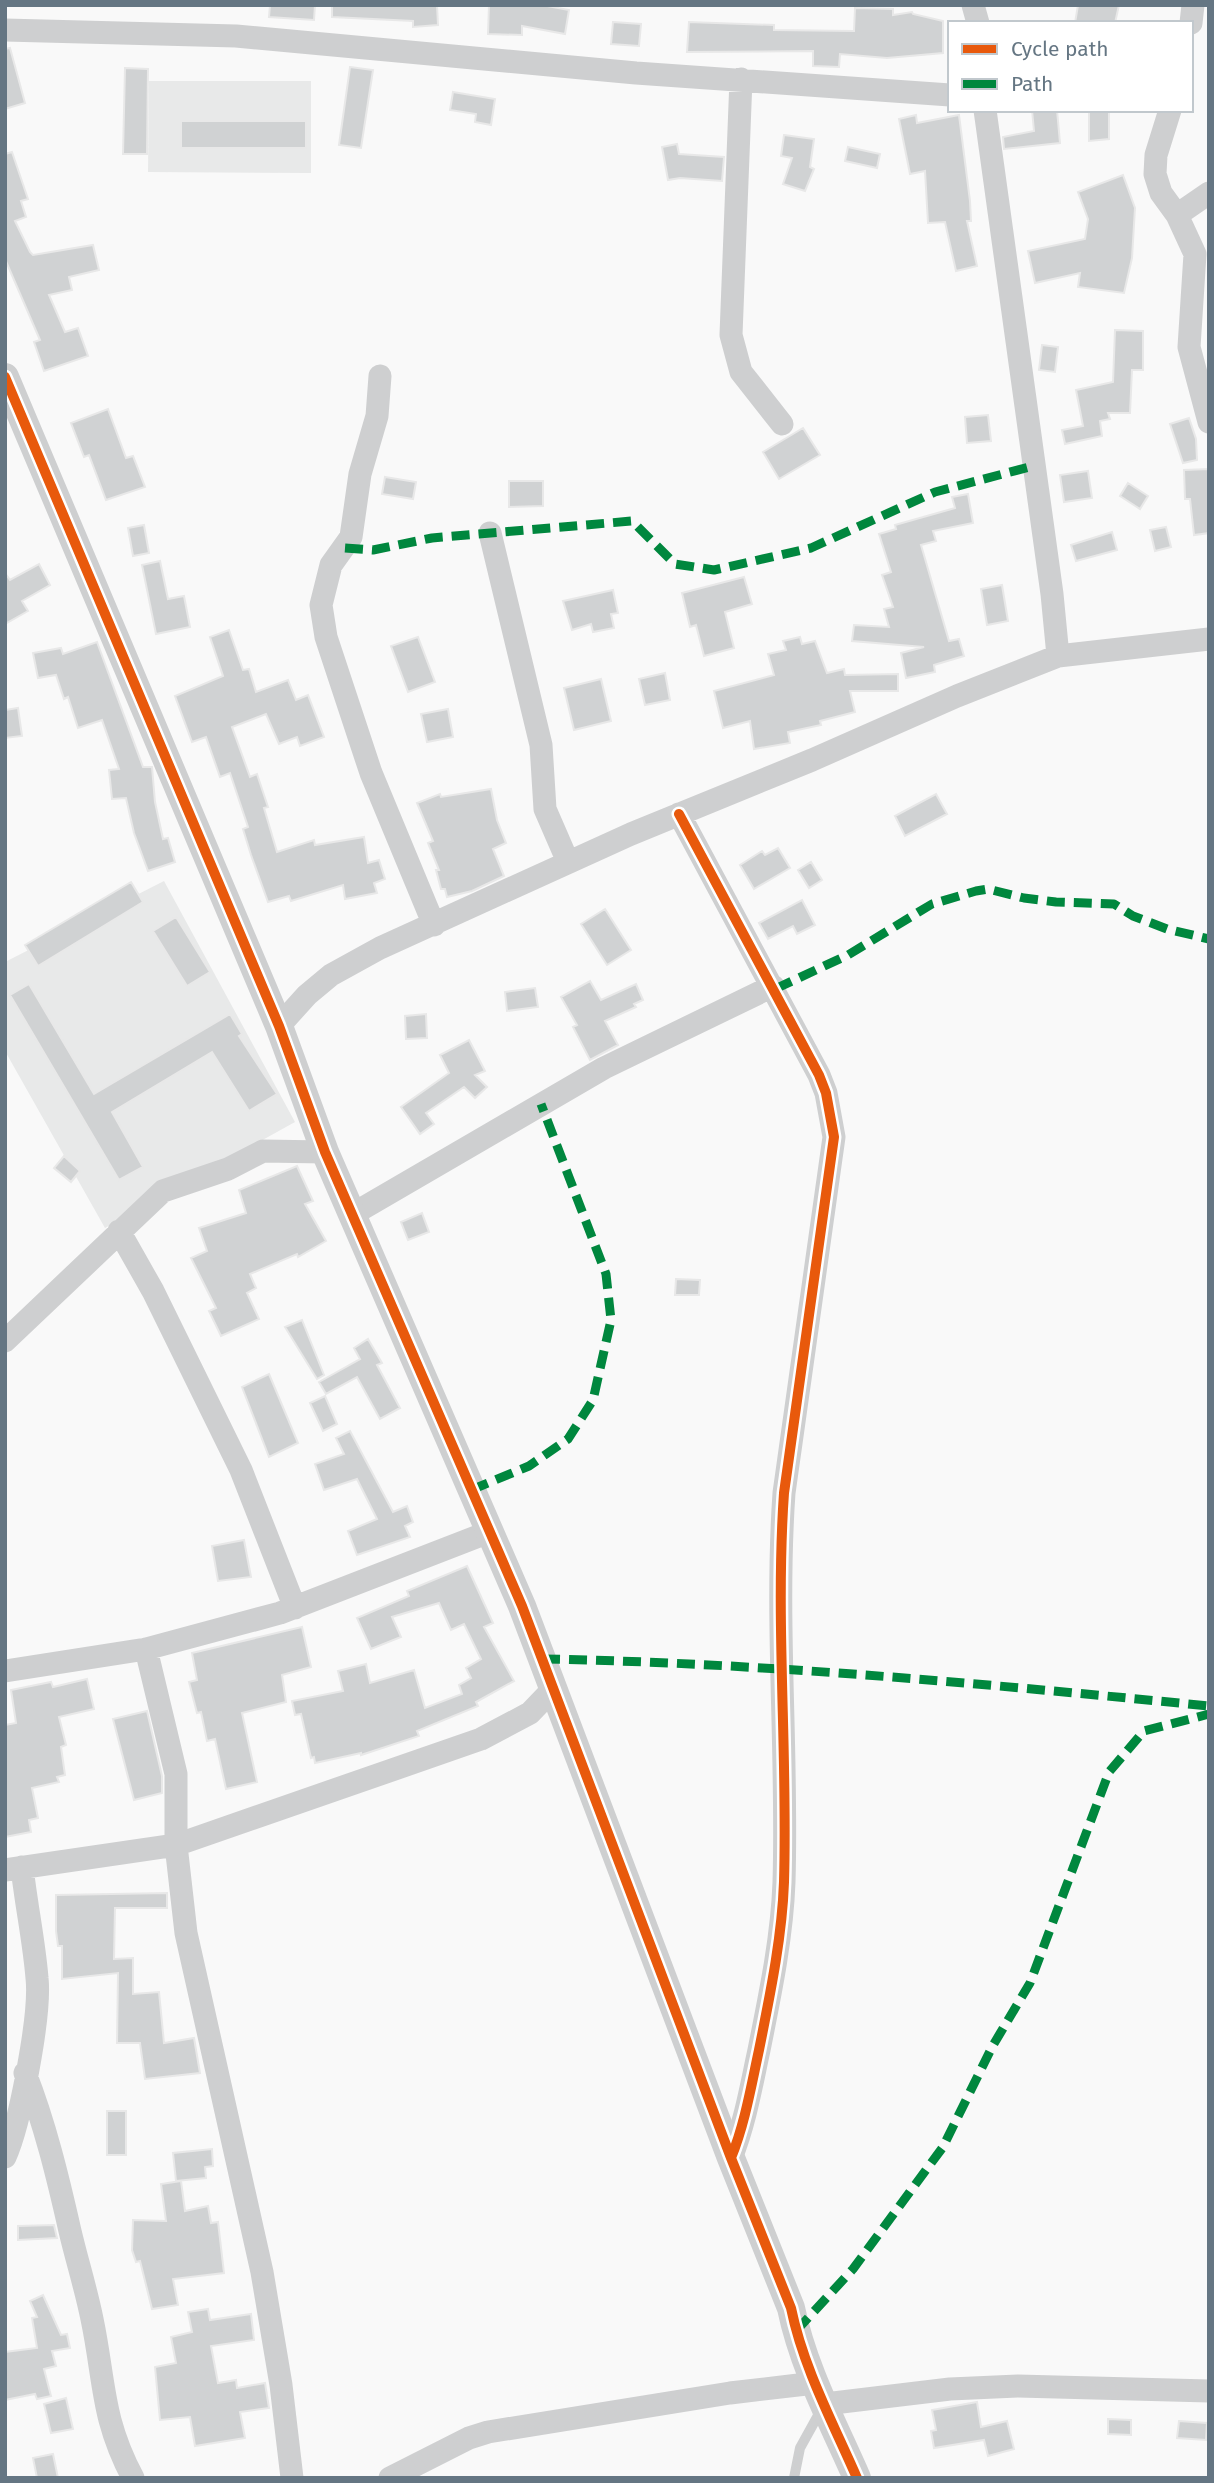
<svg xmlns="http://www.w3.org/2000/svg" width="1214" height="2483" font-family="'Fira Sans',sans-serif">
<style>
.built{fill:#e8e9e9}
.building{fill:#d0d2d3;stroke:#e8e8e8;stroke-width:2}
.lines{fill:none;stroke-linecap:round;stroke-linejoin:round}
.service{stroke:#cecfd0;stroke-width:10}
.minor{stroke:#cecfd0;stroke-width:23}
.tertiary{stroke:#cecfd0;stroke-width:28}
.quiet{stroke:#00873e;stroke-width:9;stroke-dasharray:18 9;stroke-linecap:butt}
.cycleway-casing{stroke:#fff;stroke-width:15}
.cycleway{stroke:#e8590c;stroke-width:10}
</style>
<rect width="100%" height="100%" fill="#f9f9f9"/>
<path class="built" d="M149 81H311V173L148 172Z
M164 881 295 1122 105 1228 5 1051V962Z"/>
<path class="building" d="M270 5H315L314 20 269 17Z
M332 5H437L438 25 413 27V21L332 17Z
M489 5H542L569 10 565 34 522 26V35L488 34Z
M1078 5H1119L1115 23H1075Z
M855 8 893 9V15L912 12 913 14 943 21V53L887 58 840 54 839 67 813 66V51L687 52 689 22 774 25V30L854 31Z
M613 22 641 24 639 46 611 44Z
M10 48 25 103 5 109V49Z
M350 67 373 70 361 148 339 145Z
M125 68 148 69 147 154H123Z
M453 92 495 99 491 125 475 122 476 114 450 110Z
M1032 110H1057L1060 143 1004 149 1003 137 1034 131Z
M1089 110H1109V139L1089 141Z
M916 115 917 123 959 115 970 201 971 221H967L977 266 956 271 945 222 928 223 925 171 910 174 899 119Z
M181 121H306V148H181Z
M784 135 814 139 810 167 814 169 805 191 783 184 792 158 781 156Z
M677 144 679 154 724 157 722 181 680 178 668 180 662 147Z
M848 147 880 154 877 168 845 161Z
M12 152 28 199 21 201 26 217 15 221 30 252 33 255 93 245 99 270 69 277 72 290 49 295 65 332 78 328 88 356 44 371 34 342 40 340 5 259V154Z
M1123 175 1135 208 1132 258 1124 293 1078 287 1080 273 1035 283 1028 251 1085 239 1088 219 1078 192Z
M1115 330 1143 331V370H1132L1130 413H1108L1110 419 1100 421 1102 436 1065 444 1062 430 1083 426 1076 390 1113 382Z
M1042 345 1058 347 1055 372 1039 370Z
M108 409 126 458 133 456 145 487 106 500 89 455 84 457 71 423Z
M988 415 991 441 967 443 965 417Z
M1189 418 1196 439 1197 460 1183 463 1170 424Z
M803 428 820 455 779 479 763 452Z
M1209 469V533L1194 535 1190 499H1185L1184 470Z
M1088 471 1092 498 1064 502 1060 475Z
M385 477 416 482 413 499 382 494Z
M509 481H543V506L509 507Z
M1128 483 1148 496 1140 509 1120 496Z
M968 494 973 523 933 531 936 541 921 545 949 641 959 639 964 656 934 665 935 672 906 678 901 653 924 647 852 641 854 625 889 627 884 609 893 607 882 575 891 572 879 534 896 529 895 525 955 508 952 497Z
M144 525 149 553 133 556 128 528Z
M1166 527 1171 547 1155 551 1150 530Z
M1112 532 1117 550 1076 561 1071 545Z
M160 561 168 599 184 596 190 627 156 634 142 565Z
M39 564 50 585 22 601 28 611 5 624V573L10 580Z
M744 577 752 604 725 612 734 648 704 656 696 625 690 627 682 593Z
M1002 585 1008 621 987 625 981 589Z
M613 590 618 613 611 614 614 628 593 632 591 624 572 630 563 601Z
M229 630 243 670 249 669 256 692 288 680 296 700 308 695 324 737 300 746 297 737 279 744 266 714 232 727 250 777 257 774 268 807 264 808 277 852 314 840 315 845 364 837 368 863 379 860 385 879 374 883 377 893 345 899 343 885 291 901 289 896 268 902 251 855 243 829 248 827 230 773 220 777 206 737 192 742 175 696 223 676 210 637Z
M418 637 435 682 408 692 391 646Z
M800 637 802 644 815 641 827 673 844 669 845 675 898 674V691H850L855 712 820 721 821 725 788 732 790 743 754 749 750 721 723 728 714 691 774 675 768 654 786 650 783 641Z
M97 642 143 767H152L155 802 163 839 168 838 175 862 148 871 134 833 126 798 112 799 109 770 119 769 102 720 78 728 68 697 64 699 56 675 38 678 33 653 61 648 63 654Z
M665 673 670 700 645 705 639 679Z
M601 679 611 721 574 730 564 688Z
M18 708 22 736 5 738V710Z
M448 709 453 737 427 742 421 714Z
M491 789 497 820 506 843 493 849 504 876 472 891 447 897 445 889H441L436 870H439L428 843 433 841 417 803 440 794 441 797Z
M936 794 947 814 905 836 895 816Z
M778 848 790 868 754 889 740 865 762 851 765 855Z
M811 862 822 880 809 888 798 870Z
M131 882 143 902 38 966 25 945Z
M802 900 815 925 797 934 793 926 768 939 759 923Z
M605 909 631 950 607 965 581 924Z
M176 917 210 972 187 986 153 931Z
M590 981 601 1000 636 984 643 1000 634 1004 636 1007 605 1021 618 1045 590 1060 573 1027 577 1025 561 997Z
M29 984 94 1094 230 1014 242 1034 239 1036 277 1094 249 1111 212 1052 112 1112 143 1167 119 1180 10 995Z
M535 988 538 1007 507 1011 505 992Z
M426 1014 427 1038 406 1039 405 1016Z
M469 1040 485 1071 475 1075 487 1087 475 1098 464 1087 426 1113 434 1124 420 1134 401 1107 449 1073 440 1055Z
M64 1156 80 1171 71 1182 54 1168Z
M297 1166 313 1201 305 1204 326 1241 298 1257 297 1254 250 1274 256 1288 247 1293 259 1319 221 1336 209 1311 216 1308 191 1258 207 1251 199 1228 246 1213 239 1190Z
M422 1213 429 1232 408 1240 401 1222Z
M676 1279 700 1280 699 1295H675Z
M302 1320 324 1375 317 1379 285 1327Z
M368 1339 382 1363 377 1365 400 1408 380 1419 357 1377 326 1394 319 1382 360 1359 354 1348Z
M269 1374 298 1443 269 1457 242 1387Z
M325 1396 337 1424 323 1431 310 1403Z
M350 1431 393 1512 407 1506 413 1522 405 1526 410 1537 357 1555 348 1531 377 1519 357 1479 324 1490 315 1464 344 1454 336 1438Z
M244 1540 251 1577 218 1581 212 1546Z
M467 1566 493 1623 484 1627 514 1681 476 1702 478 1706 417 1731 419 1736 361 1755V1753L315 1763 314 1757 311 1758 301 1714 295 1715 292 1701 343 1691 338 1671 366 1664 370 1683 414 1670 425 1708 462 1694 459 1685 471 1678 466 1668 481 1659 464 1624 451 1630 439 1603 392 1617 401 1637 371 1649 357 1618 409 1596 407 1591Z
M302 1627 311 1667 282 1675 286 1702 242 1713 257 1782 226 1789 215 1739 207 1741 201 1712 197 1713 189 1682 197 1680 192 1653Z
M87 1679 94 1709 59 1717 66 1745 61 1747 65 1775 57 1777 59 1782 32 1788 38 1818 29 1820 31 1832 5 1837V1725L16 1723 11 1690 51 1682 53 1687Z
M147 1711 162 1776V1793L134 1800 113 1719Z
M167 1893V1908H115L114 1959 133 1958V1994L159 1992 164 2043 194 2038 200 2073 145 2079 140 2043H117L118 1973 62 1979V1946H58L56 1931V1895Z
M107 2111H126V2155H107Z
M212 2149 213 2166 205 2167 206 2178 176 2181 173 2153Z
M181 2181 185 2211 208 2206 211 2223 218 2222 224 2273 173 2279 178 2305 152 2309 140 2261 136 2262 132 2250 133 2220 166 2221 161 2184Z
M54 2225 57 2238 18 2240V2226Z
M43 2295 61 2335 67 2334 70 2348 52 2351 56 2366 44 2369 51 2396 37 2399 35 2394 5 2400V2352L37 2348 32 2318 37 2317 30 2301Z
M208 2309 210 2320 251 2314 254 2340 211 2346 218 2383 236 2380 237 2388 265 2383 269 2408 240 2412 245 2438 195 2446 190 2417 160 2420 155 2367 176 2363 171 2337 192 2332 188 2312Z
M66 2398 73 2429 51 2433 44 2404Z
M977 2402 981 2427 1007 2421 1014 2449 988 2456 984 2440 934 2448 931 2431 936 2430 932 2410Z
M1108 2419 1131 2420V2435L1108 2434Z
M1179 2421 1207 2423 1206 2440 1177 2438Z
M53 2454 58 2478H37L33 2458Z"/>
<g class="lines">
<path class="service" d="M794 2478 800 2448 821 2410"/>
<path class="minor" d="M973 5 978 23
M1191 23 1193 5
M5 30 236 36 636 73 950 95
M741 79 731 335 741 372 782 424
M985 110 1052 594 1058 656
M1170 110 1156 155 1155 174 1161 193 1177 215 1195 254 1189 347 1209 422
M1177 215 1209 193
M380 376 377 416 360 474 351 537 331 565 321 605 326 637 371 773 434 925
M490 533 541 745 545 809 568 862
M679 814 819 1075 826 1093 834 1137 784 1493C775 1622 788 1752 784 1882 782 1938 770 1995 759 2050 751 2087 745 2123 731 2158
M279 1026 307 995 331 975 380 948 631 834 812 760 957 696 1058 656 1209 639
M353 1214 604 1068 773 986
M119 1231 153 1291 241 1470 295 1608
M5 1341 163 1191 228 1169 263 1151 325 1152
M146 1649 176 1774V1845L186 1933 262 2272 281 2385 292 2478
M5 1671 146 1649 280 1613 489 1532
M5 1870 176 1845 481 1739 530 1713 553 1689
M25 2073C45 2124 58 2178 70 2231 77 2261 86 2289 92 2319 105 2381 101 2418 133 2478
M5 2157C20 2124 41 2014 37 1978 34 1941 26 1904 22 1867
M825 2404 950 2389 1018 2386 1209 2391
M390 2478 469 2438 488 2432 730 2393 815 2383"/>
<path class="tertiary" d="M5 377 279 1026 325 1152 522 1606 731 2158 791 2308C803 2367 833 2423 857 2478"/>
<path class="quiet" d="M345 548 373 550 432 538 632 521 675 564 714 570 811 548 935 492 1033 466
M775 989 848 955 932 904 976 891 988 889 1024 898 1056 902 1114 904 1133 916 1167 929 1209 939
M471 1490 529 1466 568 1439 593 1400 611 1320 606 1274 541 1104
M542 1659C765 1663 986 1684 1209 1706
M796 2331 853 2269 943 2147 992 2047 1030 1983 1109 1772 1144 1731 1209 1714"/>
<g class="cycleway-casing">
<path id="cycleway" d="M5 377 279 1026 325 1152 522 1606 731 2158 791 2308C803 2367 833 2423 857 2478
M679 814 819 1075 826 1093 834 1137 784 1493C775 1622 788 1752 784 1882 782 1938 770 1995 759 2050 751 2087 745 2123 731 2158"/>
</g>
<use href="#cycleway" class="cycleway"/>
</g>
<rect width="1214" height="2483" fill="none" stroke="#657683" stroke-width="14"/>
<rect x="948" y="21" width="245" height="91" fill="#ffffff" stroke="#c1c8cd" stroke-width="2"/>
<rect x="962" y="44" width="35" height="10" fill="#e8590c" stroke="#c1c8cd" stroke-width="2"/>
<text x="1011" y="56" font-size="21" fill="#657683">Cycle path</text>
<rect x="962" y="79" width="35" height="10" fill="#00873e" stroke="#c1c8cd" stroke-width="2"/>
<text x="1011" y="91" font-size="21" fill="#657683">Path</text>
</svg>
